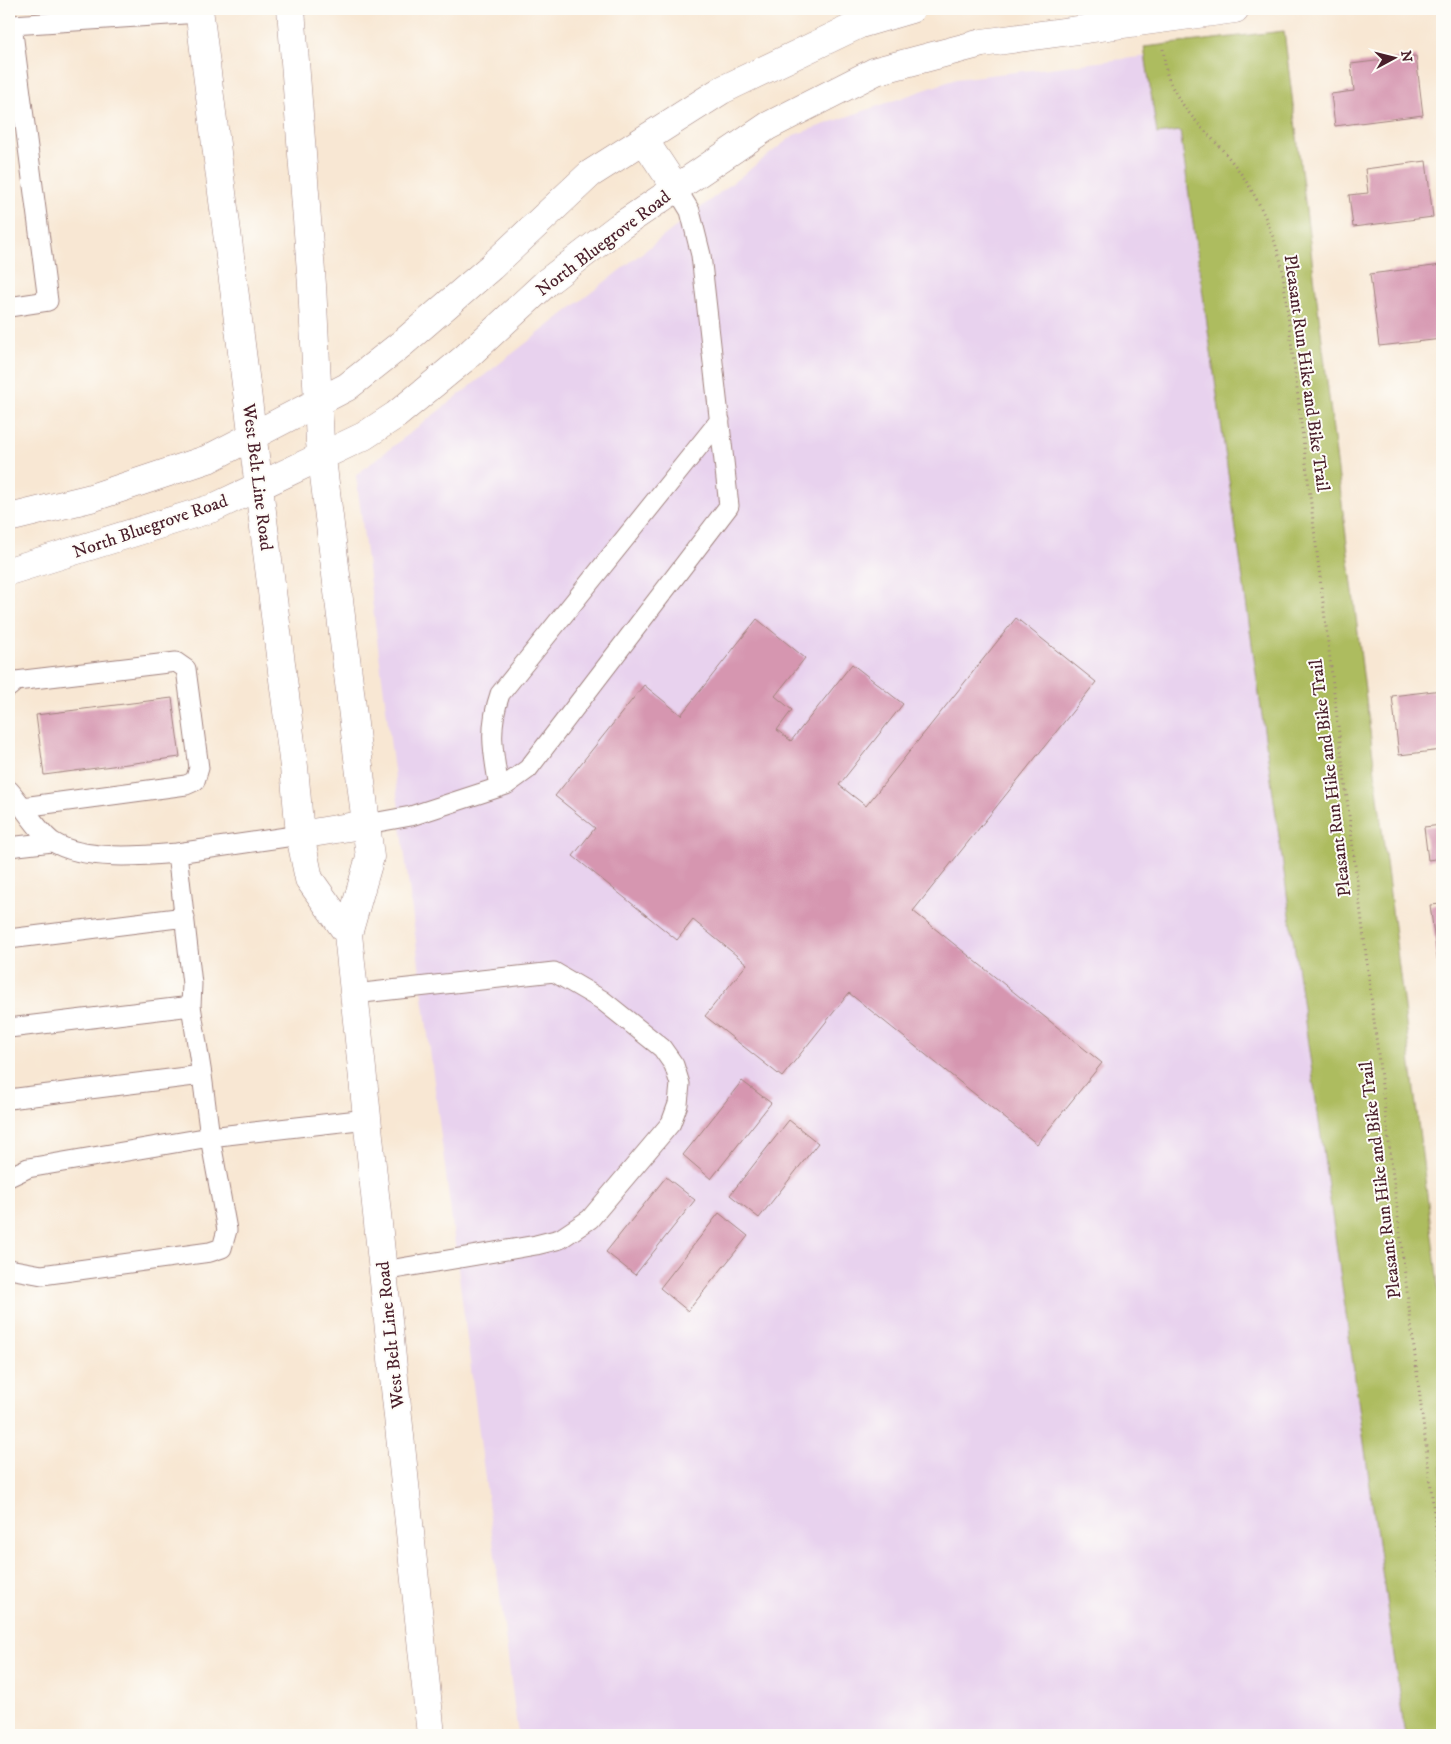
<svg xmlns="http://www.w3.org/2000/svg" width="1451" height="1744" font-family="'IM FELL DW Pica',serif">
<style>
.built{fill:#e8d2ee}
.green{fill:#adbc5e;stroke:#7c6e44}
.building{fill:#d696b0}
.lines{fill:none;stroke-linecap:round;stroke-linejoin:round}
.lane-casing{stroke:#a1837f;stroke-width:21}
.secondary-casing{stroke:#a1837f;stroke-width:29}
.primary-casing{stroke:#a1837f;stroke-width:29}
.path{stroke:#a1837f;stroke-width:3;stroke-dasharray:1 4;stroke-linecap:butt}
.lane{stroke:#fff;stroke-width:19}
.secondary{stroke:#fff;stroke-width:28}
.primary{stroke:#fff;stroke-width:28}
.labels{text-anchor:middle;stroke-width:4;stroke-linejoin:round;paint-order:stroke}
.street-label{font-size:18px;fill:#4a1f2b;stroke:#fdfcf7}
</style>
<rect width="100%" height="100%" fill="#fdfcf7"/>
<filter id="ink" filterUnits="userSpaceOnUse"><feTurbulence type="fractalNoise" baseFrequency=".02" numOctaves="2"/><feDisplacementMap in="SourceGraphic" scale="10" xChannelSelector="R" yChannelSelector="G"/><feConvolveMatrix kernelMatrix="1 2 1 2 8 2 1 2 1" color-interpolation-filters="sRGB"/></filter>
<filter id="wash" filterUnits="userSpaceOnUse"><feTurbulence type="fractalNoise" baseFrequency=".0096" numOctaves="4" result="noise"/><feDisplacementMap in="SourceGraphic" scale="20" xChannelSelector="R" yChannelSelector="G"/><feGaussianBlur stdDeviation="1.12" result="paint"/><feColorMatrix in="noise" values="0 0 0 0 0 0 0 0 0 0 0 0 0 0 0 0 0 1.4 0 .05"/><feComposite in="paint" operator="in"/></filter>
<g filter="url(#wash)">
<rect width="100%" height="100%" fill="#f8e7d3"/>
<path class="built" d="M1232 46 1439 1735H518L356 475 794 135 956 79Z"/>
<path class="green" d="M1284 31 1442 1317V1735H1405L1180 131 1157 134 1144 47Z"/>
<g id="blocks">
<path class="building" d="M1416 56 1423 115 1335 126 1331 94 1354 91 1351 64Z
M1426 161 1433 217 1353 227 1349 195 1368 193 1365 169Z
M1442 265V339L1379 346 1370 274Z
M1016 618 1096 682 913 911 1102 1063 1037 1144 849 993 782 1077 705 1016 747 964 693 920 677 940 573 856 595 828 555 796 644 685 681 715 757 619 805 658 775 696 792 710 777 730 791 741 852 664 903 704 839 785 866 806Z
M1442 690V750L1399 755 1392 696Z
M172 698 180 757 44 775 36 715Z
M1442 825V858L1428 860 1424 827Z
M1442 904V964H1438L1430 905Z
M742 1081 771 1103 711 1179 683 1155Z
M789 1120 818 1143 759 1218 730 1195Z
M666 1177 695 1200 635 1275 606 1252Z
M719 1213 748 1236 688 1311 660 1288Z"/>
</g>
</g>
<g filter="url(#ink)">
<use href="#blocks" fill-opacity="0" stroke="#a1837f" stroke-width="1"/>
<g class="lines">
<g class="lane-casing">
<path id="lane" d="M9 307 48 301 12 25 200 13
M9 687 16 681 176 662 186 669 199 768 195 781 186 785 23 807
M499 787C493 752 488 729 500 694L720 420
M9 790C21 803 39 833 53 842 83 861 143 856 177 853
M367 824 411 816 506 785 528 769 729 506 701 255 690 211 676 188
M9 847 52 842
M9 939 185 917
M354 994 554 972 602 1000 662 1048 674 1065 680 1084 678 1104 671 1123 590 1219 560 1239 536 1245 383 1271
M9 1028 191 1006
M202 1075 210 1137 367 1119
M9 1099 202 1075 191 1006 192 984 177 853 300 835
M9 1177 28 1168 210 1137 227 1230 222 1248 210 1252 42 1275 9 1269"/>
</g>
<g class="secondary-casing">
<path id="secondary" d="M644 140 676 188
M9 518 91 498 208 459 347 387 404 342 491 267 590 174 722 90 860 24 911 9
M9 571 213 508 364 436 396 415 465 358 547 282 619 227 768 126 876 71 982 43 1235 9"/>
</g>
<g class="primary-casing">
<path id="primary" d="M199 9 294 767 300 835 309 879 348 934
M291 9 312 285 320 442 370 857 348 934 431 1735
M300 835 367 824"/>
</g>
<path class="path" d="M1163 49C1165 60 1165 73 1170 82 1184 115 1212 135 1233 163 1257 193 1272 229 1282 266L1442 1578"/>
<use href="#lane" class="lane"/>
<use href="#secondary" class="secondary"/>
<use href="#primary" class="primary"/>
</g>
</g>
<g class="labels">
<g class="street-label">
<text transform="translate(603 243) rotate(-37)" y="6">North Bluegrove Road</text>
<text transform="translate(1307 373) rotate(82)" y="6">Pleasant Run Hike and Bike Trail</text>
<text transform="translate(258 477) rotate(83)" y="6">West Belt Line Road</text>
<text transform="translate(150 526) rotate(-19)" y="6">North Bluegrove Road</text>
<text transform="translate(1330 778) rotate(-97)" y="6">Pleasant Run Hike and Bike Trail</text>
<text transform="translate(1380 1180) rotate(-97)" y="6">Pleasant Run Hike and Bike Trail</text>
<text transform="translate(390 1335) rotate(-96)" y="6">West Belt Line Road</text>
</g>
</g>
<rect width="1451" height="1744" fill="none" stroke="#fdfcf7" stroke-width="30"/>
<g transform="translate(1394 58) rotate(83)" stroke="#fdfcf7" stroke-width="4" paint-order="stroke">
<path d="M0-4L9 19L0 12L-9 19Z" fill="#4a1f2b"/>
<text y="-8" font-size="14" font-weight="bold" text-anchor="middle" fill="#4a1f2b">N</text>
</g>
</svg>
